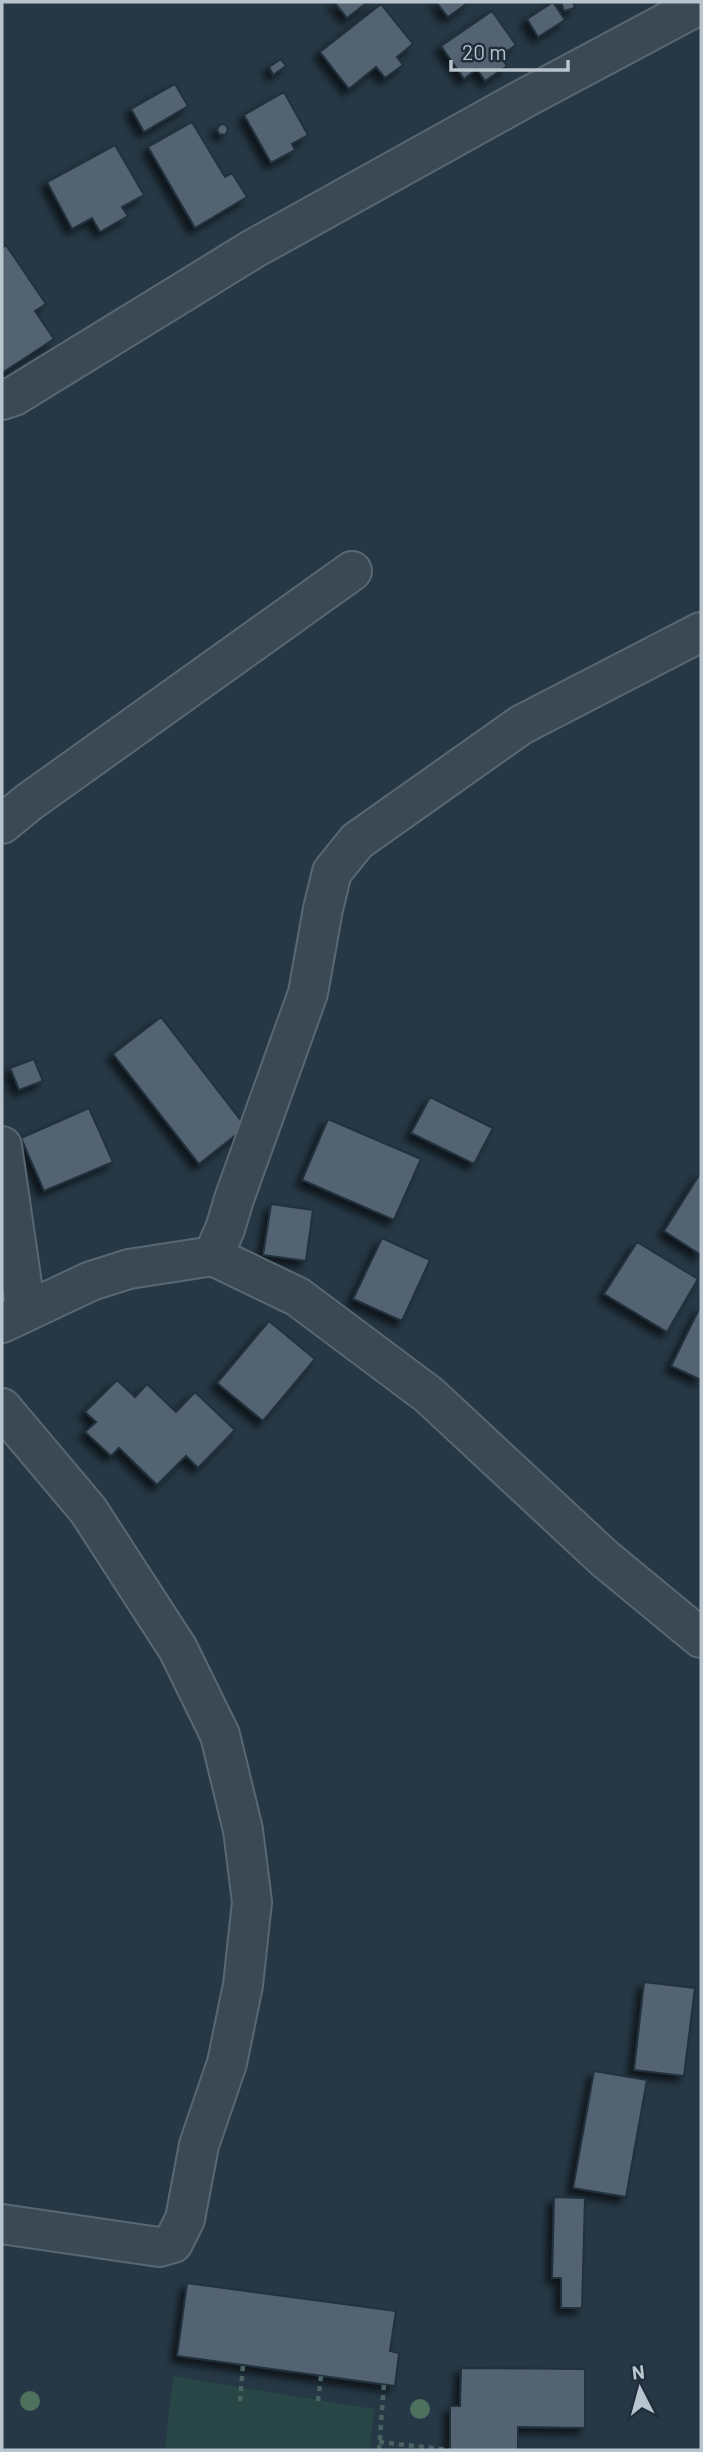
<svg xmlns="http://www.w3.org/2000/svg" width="703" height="2452" font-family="Barlow,sans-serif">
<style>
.green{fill:#284645}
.building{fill:#526372;stroke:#21303c;stroke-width:2;filter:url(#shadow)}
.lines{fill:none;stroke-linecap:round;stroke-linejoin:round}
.minor-casing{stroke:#596772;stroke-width:42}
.path{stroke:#496363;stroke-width:4.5;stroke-dasharray:5 5;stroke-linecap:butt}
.minor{stroke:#3b4954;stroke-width:38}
.tree{fill:#4e715e}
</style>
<defs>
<filter id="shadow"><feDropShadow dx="-6" dy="6" stdDeviation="3.5" flood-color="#0009"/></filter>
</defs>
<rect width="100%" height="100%" fill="#263845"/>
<path class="green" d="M173 2376 374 2409 370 2450H165Z"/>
<path class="building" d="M334 2H368L347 18Z
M436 2H469L448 17Z
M553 2 565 20 538 37 527 19Z
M561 2H573L575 8 564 11Z
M381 4 413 44 397 57 403 65 385 78 376 67 349 89 320 52Z
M492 11 516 45 500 56 507 66 485 81 477 69 464 79 441 46Z
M281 59 286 66 273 75 269 67Z
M175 84 188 106 144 132 131 109Z
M284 92 308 135 292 144 295 150 271 163 244 115Z
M192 122 225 177 232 173 247 197 195 228 148 147Z
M221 124 226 125 228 130 225 135 219 134 217 129Z
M115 145 144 195 122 207 128 216 100 232 92 218 72 229 47 182Z
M6 245 46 304 35 311 54 339 2 373V248Z
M161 1017 246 1127 199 1164 113 1054Z
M34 1059 43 1081 19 1090 10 1068Z
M430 1097 493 1128 474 1164 411 1133Z
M89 1108 113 1162 44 1191 21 1138Z
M328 1119 421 1159 394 1220 302 1180Z
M701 1172V1255L664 1231Z
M271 1204 313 1210 306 1261 263 1255Z
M382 1238 430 1260 402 1321 353 1299Z
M637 1242 698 1279 667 1332 604 1294Z
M701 1305V1380L671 1366Z
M269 1321 315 1359 263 1421 217 1383Z
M117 1380 135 1397 147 1384 176 1412 195 1392 235 1430 198 1468 186 1456 157 1485 119 1448 111 1456 85 1432 96 1422 85 1412Z
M644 1982 695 1988 684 2076 634 2070Z
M594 2071 647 2080 626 2197 573 2188Z
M554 2197 585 2198 582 2308H561V2278H552Z
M187 2283 396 2311 390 2351 399 2353 395 2386 177 2356Z
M461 2368 585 2369V2428L518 2427V2450H450V2406H460Z"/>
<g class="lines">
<g class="minor-casing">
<path id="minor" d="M2 400 14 396 253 249 525 98 701 4
M2 824 29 802 352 571
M2 1146 26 1312
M213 1256 298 1297 429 1395 604 1558 701 1638
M2 1323 91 1281 129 1269 213 1256 225 1229 234 1199 308 993 323 909 332 872 357 841 521 725 701 632
M2 1408 88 1510 178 1649 220 1735 243 1830 252 1902 243 1985 227 2063 199 2145 185 2219 173 2243 159 2247 2 2224"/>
</g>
<path class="path" d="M240 2401 243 2365
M318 2401 321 2376
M379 2442 450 2450
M379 2450 384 2384"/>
<use href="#minor" class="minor"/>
</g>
<g class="tree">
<circle cx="30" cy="2401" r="10"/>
<circle cx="420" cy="2409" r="10"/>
</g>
<rect width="703" height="2452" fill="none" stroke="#b8c4ce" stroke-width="7"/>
<g transform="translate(640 2389) rotate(354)" stroke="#1f2e3a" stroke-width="5" paint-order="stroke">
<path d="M0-5L12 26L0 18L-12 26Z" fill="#b8c4ce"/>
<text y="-10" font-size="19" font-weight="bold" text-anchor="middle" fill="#b8c4ce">N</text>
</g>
<path d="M451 60v10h117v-10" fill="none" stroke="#b8c4ce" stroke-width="3.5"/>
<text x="462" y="60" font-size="21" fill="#b8c4ce" stroke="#1f2e3a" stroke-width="5" paint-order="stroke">20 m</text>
</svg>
